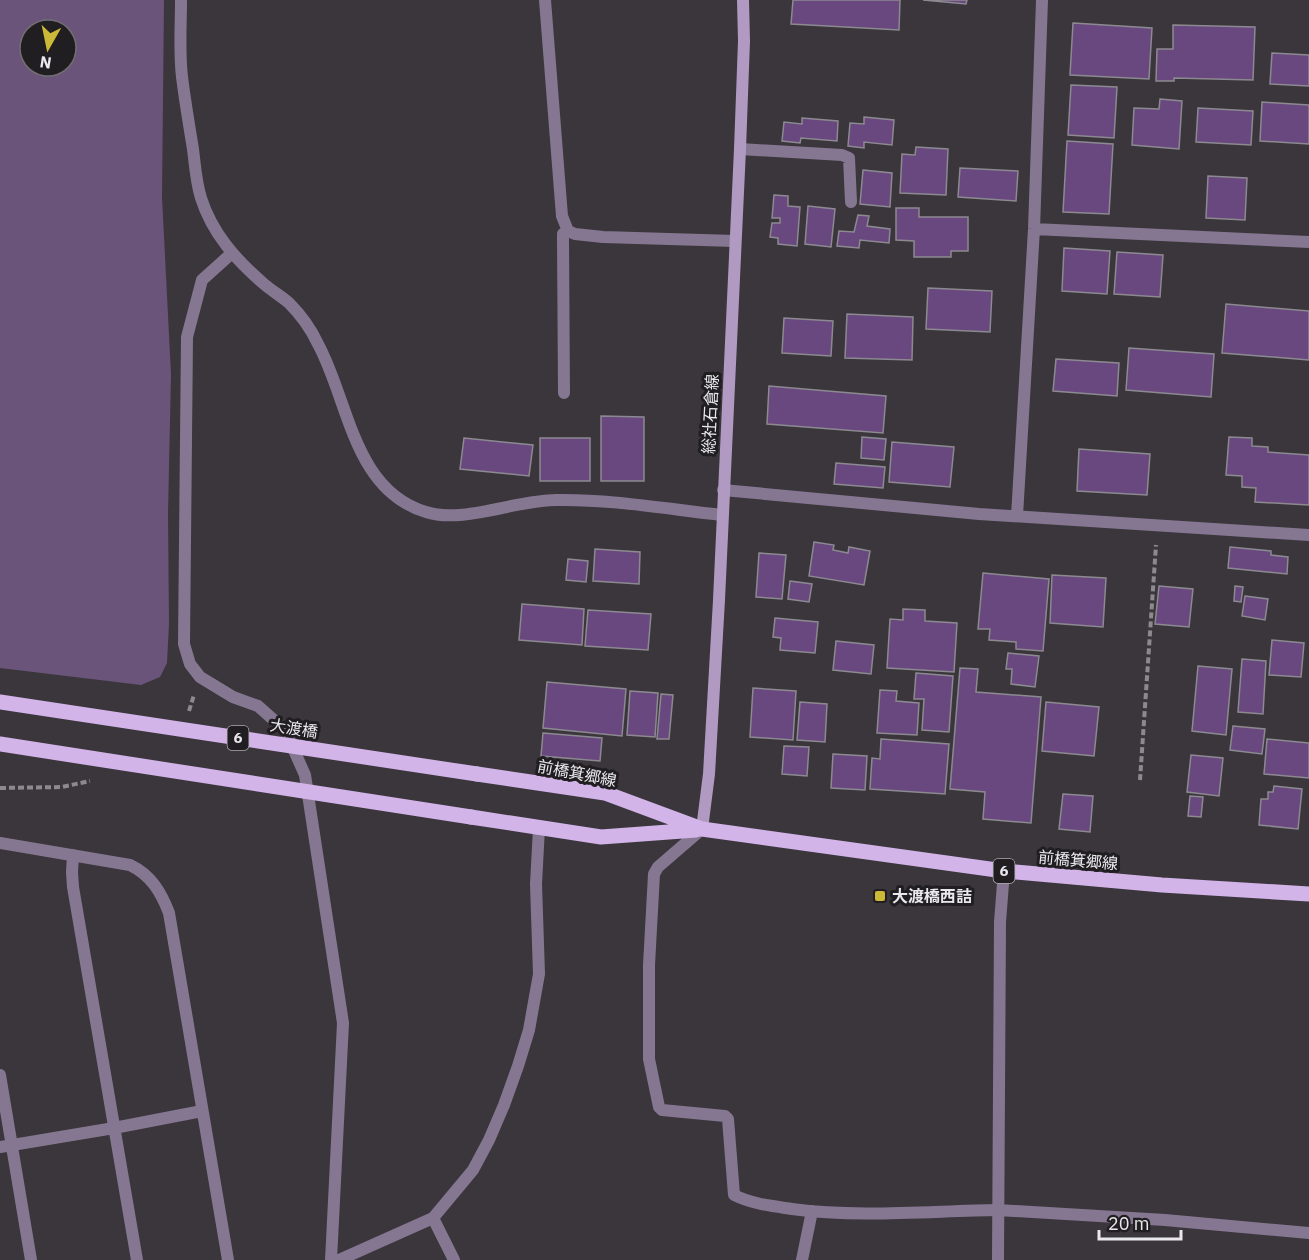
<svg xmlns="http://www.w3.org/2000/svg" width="1309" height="1260" font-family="'IBM Plex Sans','Noto Sans JP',sans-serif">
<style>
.green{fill:#6a547a;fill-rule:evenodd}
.building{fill:#68487f;stroke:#8c8990;stroke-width:1.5}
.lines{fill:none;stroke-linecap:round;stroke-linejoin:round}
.path{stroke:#8d8a8f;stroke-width:4;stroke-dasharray:6 3;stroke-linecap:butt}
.lane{stroke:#857791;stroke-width:12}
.street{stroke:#857791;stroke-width:12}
.secondary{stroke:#b09ac2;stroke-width:12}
.primary{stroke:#d2b4e9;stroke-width:15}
.primary-bridge{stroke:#d2b4e9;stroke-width:15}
.poi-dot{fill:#cdb938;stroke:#201e21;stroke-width:2}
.labels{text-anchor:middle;stroke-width:6;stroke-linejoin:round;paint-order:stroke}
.shield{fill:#201e21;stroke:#adabaf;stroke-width:1.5}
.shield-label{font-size:15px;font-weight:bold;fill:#eae8ec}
.street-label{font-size:16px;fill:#eae8ec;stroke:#201e21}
.poi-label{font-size:16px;font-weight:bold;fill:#eae8ec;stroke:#201e21;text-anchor:start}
</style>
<rect width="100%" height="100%" fill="#3a363c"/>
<path class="green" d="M0 0H164L162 197 171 374 168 514 169 624 167 663 160 677 141 685 0 668ZM30 30H66V66H30Z"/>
<path class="building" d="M793 0H900L899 30 791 24Z
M923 0H967L966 4Z
M1073 23 1152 28 1149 79 1070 75Z
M1173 25 1255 27 1253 80 1174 78V81H1156L1157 49H1173Z
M1272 53 1309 55V86L1270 84Z
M1071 85 1117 87 1114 138 1068 135Z
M1160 99 1182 101 1179 149 1132 145 1134 108 1159 109Z
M1262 102 1309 105V144L1260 141Z
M1198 108 1253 111 1251 145 1196 142Z
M864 117 894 120 892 145 864 142V148L848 146 850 123 864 124Z
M802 118 838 121 837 141 801 138 800 143 782 141 784 122 802 124Z
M1067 141 1113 144 1109 214 1063 212Z
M916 147 948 149 946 195 900 193 902 154 915 155Z
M960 168 1018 171 1016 201 958 197Z
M863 170 892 173 890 207 860 204Z
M1208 176 1247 178 1245 220 1206 218Z
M774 195 788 196V206L800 207 797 246 778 244V238L770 237 772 223H780V218H772Z
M808 206 835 209 831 247 805 244Z
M896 208H919V217H968V251H951V257H914V241L896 240Z
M858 215 869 216 867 226 890 229 889 243 860 240 859 248 837 246 839 231 854 232Z
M1064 248 1110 251 1107 294 1062 291Z
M1117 252 1163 255 1160 297 1114 294Z
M928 288 992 291 990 332 926 329Z
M1226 304 1309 311V360L1222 353Z
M847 314 913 317 912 360 845 358Z
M784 318 833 321 831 356 782 353Z
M1129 348 1214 354 1211 397 1126 390Z
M1056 359 1119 363 1117 396 1053 391Z
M769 386 886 396 883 433 767 424Z
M601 416 644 417V481H601Z
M862 437 886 439 884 460 861 458Z
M1229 437 1252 438V446L1268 447V452L1309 455V505L1255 502 1256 488 1242 487V476L1226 475Z
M464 438 533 445 529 476 460 469Z
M540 438H590V481H540Z
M892 442 954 447 950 487 889 482Z
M1079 449 1150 454 1147 495 1077 491Z
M836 463 885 467 883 488 834 484Z
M814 542 834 545 833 550 848 553 849 547 870 551 864 585 809 576Z
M1230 547 1271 551V555L1288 557 1287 574 1228 568Z
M595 549 640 552 639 584 593 581Z
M759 553 786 555 782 599 756 597Z
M568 559 588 561 586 582 566 580Z
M983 573 1049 579 1043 651 1016 649V642L989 640 990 629H978Z
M1052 575 1106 578 1103 627 1050 623Z
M790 581 812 584 809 602 788 599Z
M1159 586 1193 589 1189 627 1155 624Z
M1235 586 1243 587 1241 602 1234 601Z
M1245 596 1268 599 1265 620 1242 616Z
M522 604 584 609 582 645 519 640Z
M903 609 925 610V621L957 623 954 672 887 668 890 619 903 620Z
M588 610 651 614 648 650 585 646Z
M775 618 818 622 815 653 780 650 781 638 773 637Z
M1272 640 1304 643 1301 677 1269 675Z
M836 641 874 645 871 674 833 670Z
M1008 653 1039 656 1035 687 1011 684 1012 669H1006Z
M1242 659 1266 661 1263 714 1238 712Z
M1198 666 1232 669 1226 735 1192 731Z
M960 668 978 669 976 692 1041 697 1031 823 983 819 985 792 950 789Z
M916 673 953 676 949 732 922 730 924 699H914Z
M547 682 626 689 622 736 543 728Z
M753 688 796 691 793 740 750 737Z
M880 690 897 691 896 701 919 703 917 735 877 733Z
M630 691 658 693 655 737 627 735Z
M661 694 673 695 669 739H657Z
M800 702 827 704 825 742 797 740Z
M1046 702 1099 707 1094 756 1042 751Z
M1233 726 1265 729 1262 754 1230 750Z
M543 733 602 738 600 761 541 756Z
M881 739 949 744 945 794 870 789 872 758 880 759Z
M1267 739 1309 743V778L1264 774Z
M784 746 809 747 807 776 782 774Z
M833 754 867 756 865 790 831 788Z
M1191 755 1223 758 1219 796 1187 792Z
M1274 786 1302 789 1298 829 1259 825 1261 799H1268V792H1273Z
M1063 794 1093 796 1090 832 1059 829Z
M1190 796 1203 797 1201 817 1188 816Z"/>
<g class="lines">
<path class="path" d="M189 711 194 695
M1140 780 1156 545
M0 788 62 787 90 781"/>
<path class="lane" d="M740 149 842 155 849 158 851 202
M232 253 202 280 187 337 184 644 190 664 200 677 233 697 258 706 285 730 305 775 343 1023 331 1260
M564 393 563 239V234L568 231
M702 829 658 867 654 874 649 965V1059L659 1107 662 1110 725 1116 728 1119 734 1195C752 1204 772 1206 792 1209 860 1218 929 1211 998 1210
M0 843 130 865C151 875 161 892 169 913L228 1260
M73 855 72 872 73 887 137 1260
M0 1075 31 1260
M0 1147 114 1128 202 1111
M339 1260 433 1218 473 1170 489 1140 504 1105 518 1066 529 1030 539 974 536 884 539 828
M802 1260 812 1211"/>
<path class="street" d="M181 0C181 25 179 52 182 77 185 101 189 125 193 149 195 165 196 182 201 198 212 233 236 260 264 284 272 291 281 296 289 303 301 315 311 329 318 344 349 401 353 490 426 512 462 524 516 500 556 500 611 499 667 509 722 515
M545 0 562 216 568 231 575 234 603 237 735 241
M1034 229 1309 242
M723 490 979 514 1309 535
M1017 516 1034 229 1042 0
M998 1210 1165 1220 1309 1233
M433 1218 454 1260
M998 1260 1000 922 1004 871"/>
<path class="secondary" d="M702 829 709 774 719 600 740 149 744 41 743 0"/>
<path class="primary" d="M477 774 605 793 702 829 1004 871 1162 885 1309 894
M471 817 601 837 696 830"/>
<path class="primary-bridge" d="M0 702 477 774
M0 744 471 817"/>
</g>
<rect class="poi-dot" x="874" y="890" width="12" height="12" rx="3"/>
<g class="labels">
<g class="shield">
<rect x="227.5" y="726" width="21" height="24" rx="4.5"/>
<rect x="993.5" y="859" width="21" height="24" rx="4.5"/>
</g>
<g class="shield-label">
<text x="238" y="743">6</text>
<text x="1004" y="876">6</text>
</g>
<g class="street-label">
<text transform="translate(710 414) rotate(-87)" y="6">総社石倉線</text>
<text transform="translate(294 728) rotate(9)" y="6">大渡橋</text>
<text transform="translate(577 773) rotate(11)" y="6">前橋箕郷線</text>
<text transform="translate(1078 860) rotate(5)" y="6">前橋箕郷線</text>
</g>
<g class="poi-label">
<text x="892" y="902">大渡橋西詰</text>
</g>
</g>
<g transform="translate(48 48) rotate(189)"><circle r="28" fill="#201e21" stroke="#716f72" stroke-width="1.5"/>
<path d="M0-4.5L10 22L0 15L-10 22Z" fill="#cdb938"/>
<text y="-9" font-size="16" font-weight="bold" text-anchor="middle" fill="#eae8ec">N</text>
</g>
<path d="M1099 1230v9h82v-9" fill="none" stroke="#eae8ec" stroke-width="3"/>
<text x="1108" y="1230" font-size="18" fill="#eae8ec" stroke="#201e21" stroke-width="4.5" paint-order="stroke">20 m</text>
</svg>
